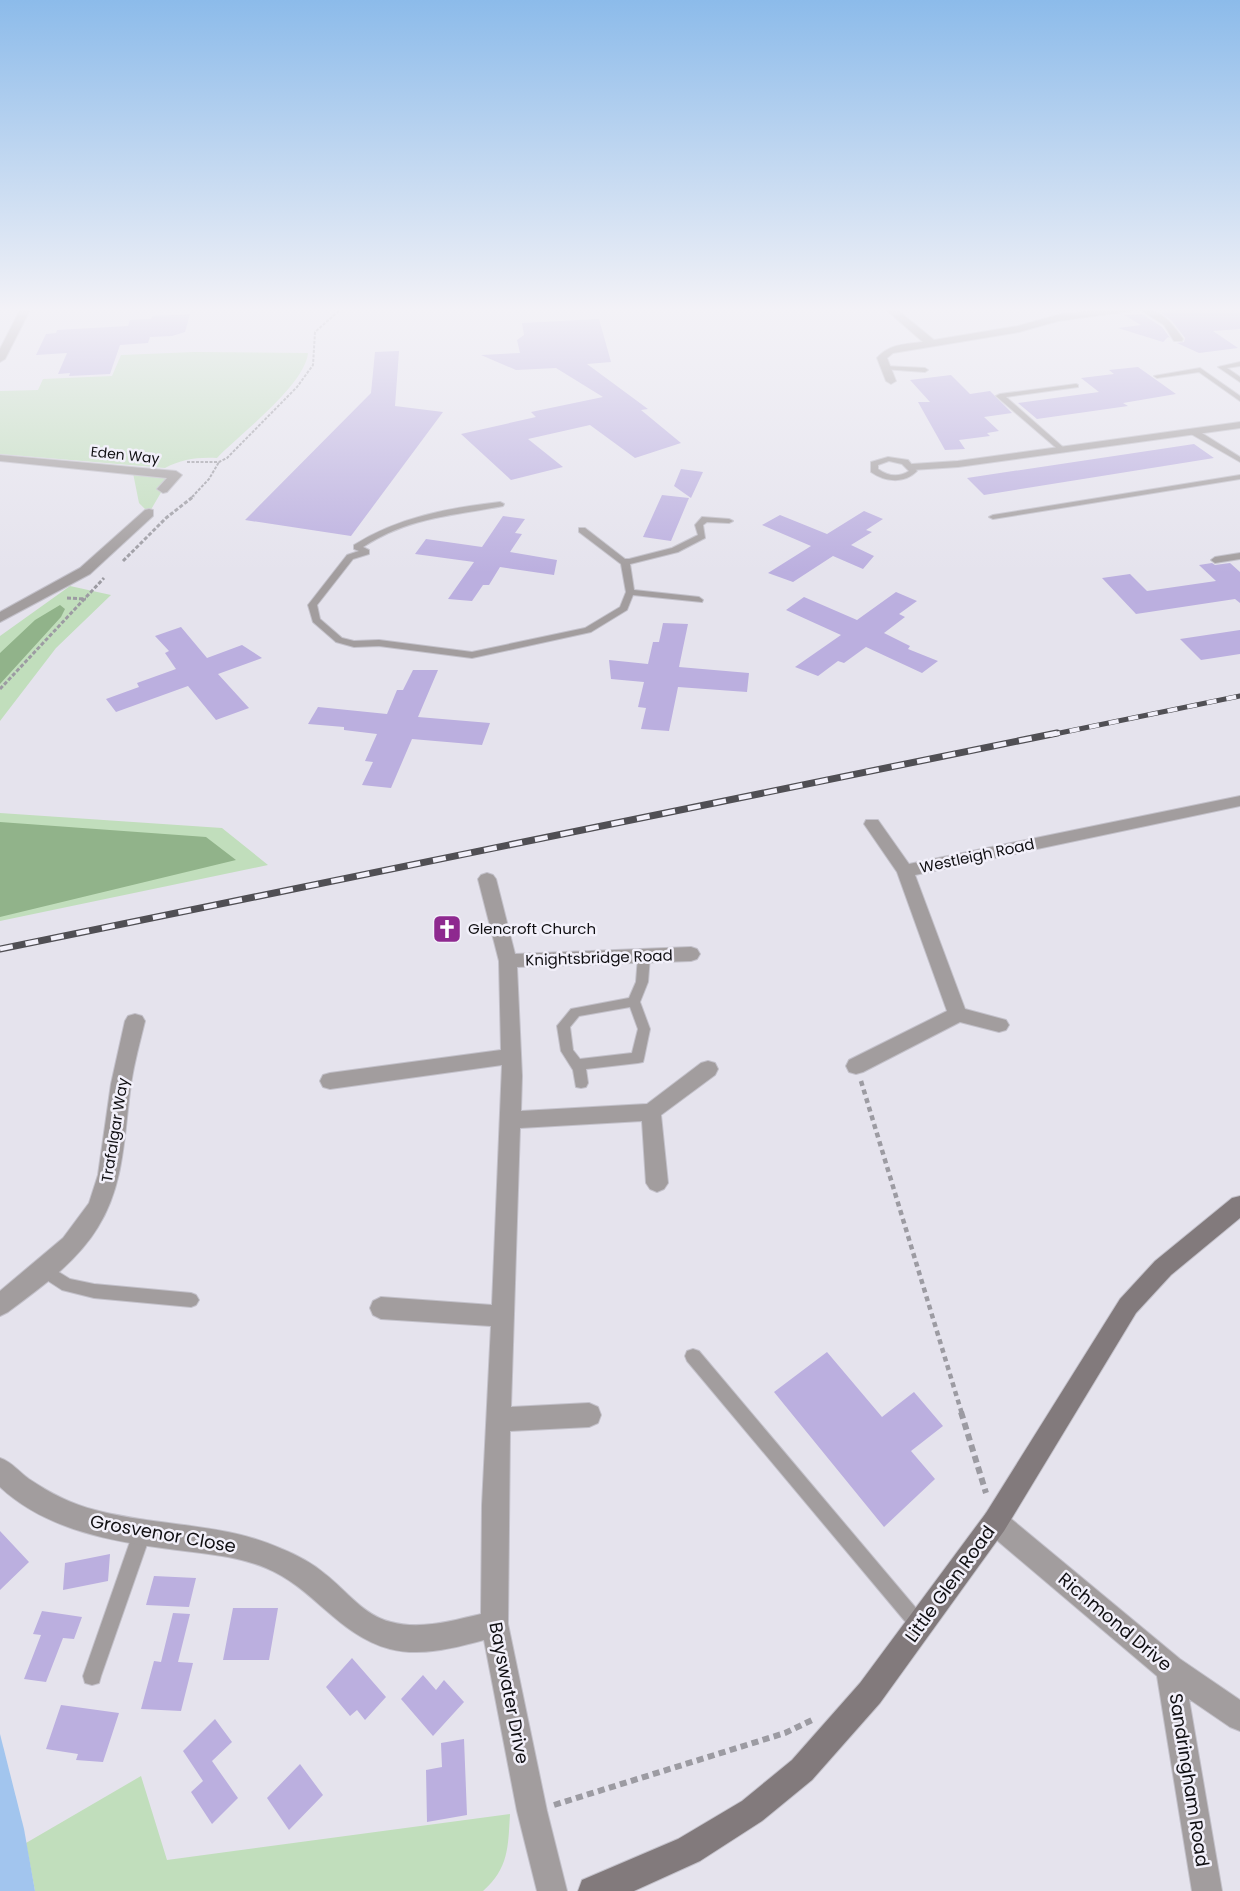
<svg xmlns="http://www.w3.org/2000/svg" width="1240" height="1891" font-family="Poppins,sans-serif">
<style>
.green{fill:#c1debc}
.forest{fill:#91b38a}
.water{fill:#a2c5ee}
.building{fill:#bbafdf}
.lines{fill:none;stroke-linecap:round;stroke-linejoin:round}
.lane-casing{stroke:#c3c1ca;stroke-width:2}
.street-casing{stroke:#c3c1ca;stroke-width:2}
.secondary-casing{stroke:#c3c1ca;stroke-width:2}
.path-far3{stroke:#9c9ba2;stroke-width:2;stroke-dasharray:3 1.5;stroke-linecap:butt}
.path-far2{stroke:#9c9ba2;stroke-width:3;stroke-dasharray:4 2;stroke-linecap:butt}
.path-far1{stroke:#9c9ba2;stroke-width:4.5;stroke-dasharray:5 4;stroke-linecap:butt}
.path{stroke:#9c9ba2;stroke-width:6;stroke-dasharray:7 4.5;stroke-linecap:butt}
.lane{fill:#a29d9e;fill-rule:evenodd}
.street{fill:#a29d9e;fill-rule:evenodd}
.secondary{fill:#827a7c;fill-rule:evenodd}
.rail-far1-casing{stroke:#504f54;stroke-width:5}
.rail-casing{stroke:#504f54;stroke-width:7}
.rail-far1{stroke:#f2f0fa;stroke-width:4;stroke-dasharray:10;stroke-linecap:butt}
.rail{stroke:#f2f0fa;stroke-width:4.5;stroke-dasharray:13;stroke-linecap:butt}
.labels{text-anchor:middle;stroke-width:5;stroke-linejoin:round;paint-order:stroke}
.far-street-label{font-size:14px;fill:#100f12;stroke:#f2f0fa}
.street-label{font-size:15px;fill:#100f12;stroke:#f2f0fa}
.poi-label{font-size:15px;fill:#100f12;stroke:#f2f0fa;text-anchor:start}
.near-street-label{font-size:18px;fill:#100f12;stroke:#f2f0fa}
</style>
<rect width="100%" height="100%" fill="#e5e3ed"/>
<path class="green" d="M194 352 308 353C305 385 240 434 217 458 197 457 182 459 165 468L0 454V391L38 390 43 379 112 376 121 355Z
M133 473 176 475 163 489 149 513 139 503Z
M70 586 111 595 56 648 0 721V636Z
M0 813 222 828 268 865 0 921Z
M141 1776 167 1860 510 1814C508 1847 509 1868 483 1891H35L26 1843Z"/>
<path class="forest" d="M60 605 65 609 61 617 0 684V653L35 620Z
M0 822 206 837 236 860 0 917Z"/>
<path class="water" d="M0 1734 24 1829 35 1891H0Z"/>
<path class="building" d="M1197 308H1240V329L1213 331 1238 348 1199 353 1177 343 1184 342 1185 338 1171 320 1160 312Z
M190 314 185 332 172 336 150 337 148 343 120 345 110 374 69 376 70 373 58 374 67 353 36 355 46 334 56 333 57 330 128 326 130 320 151 319 152 316Z
M1142 314 1162 327 1170 338 1168 337 1163 342 1118 328 1141 325 1124 315Z
M599 319 611 362 587 364 648 409 641 410 681 443 635 458 590 425 528 439 563 467 511 480 461 434 536 417 531 412 603 397 556 368 516 370 481 355 520 353 517 340 524 335 522 323Z
M399 351 395 406 443 412 351 536 245 520 371 393 375 352Z
M1138 367 1176 394 1123 403 1128 406 1037 419 1018 403 1099 392 1081 378 1114 374 1109 370Z
M951 375 970 394 990 391 1012 413 984 417 999 431 987 433 990 436 959 440 965 449 945 450 918 402H930L910 380Z
M1194 444 1214 458 984 495 967 478Z
M681 469 703 472 691 498 674 486Z
M662 495 689 498 671 541 643 537Z
M864 511 883 519 866 530 872 532 851 545 874 556 863 569 833 556 793 582 768 573 811 546 762 525 780 515 827 534Z
M503 516 525 519 515 533 522 534 510 552 557 560 554 575 500 567 489 585H483L472 601 448 599 474 562 415 554 426 539 482 547Z
M1212 563 1215 565 1230 563 1240 572V603L1235 599 1136 614 1102 578 1130 574 1147 591 1216 581 1199 565Z
M896 592 917 601 899 614 905 617 884 633 910 646 908 649 938 661 922 673 866 647 844 663 838 661 818 676 795 667 841 635 786 610 804 597 857 620Z
M663 623 688 624 679 667 749 673 747 692 678 687 669 731 641 729 646 708 638 707 644 682 611 679 609 660 648 664 653 642H659Z
M181 627 207 658 242 645 262 658 218 674 249 708 216 720 188 686 116 712 106 699 139 687 137 683 176 669 165 653 169 651 155 636Z
M1240 630V654L1201 660 1180 639Z
M413 670H438L418 717 490 723 482 745 412 739 391 788 362 785 373 762 365 761 377 734 344 730V727L308 724 318 707 387 714 397 690H403Z
M827 1352 882 1417 914 1392 943 1426 911 1451 935 1479 884 1527 774 1392Z
M0 1531 29 1562 0 1590Z
M110 1554 108 1581 63 1590 65 1563Z
M154 1576 196 1578 189 1607 146 1605Z
M233 1608H278L269 1660H223Z
M42 1611 82 1617 74 1639 63 1638 46 1682 24 1679 41 1635 33 1634Z
M173 1613 190 1614 178 1662 193 1663 181 1711 141 1709 154 1661 161 1662Z
M352 1658 386 1697 365 1720 357 1710 350 1716 326 1687Z
M423 1675 436 1690 444 1680 464 1702 433 1736 401 1699Z
M61 1705 119 1713 103 1762 76 1760 78 1754 46 1749Z
M215 1719 232 1742 212 1761 238 1798 212 1824 191 1792 203 1781 183 1751Z
M464 1739 467 1815 427 1822 426 1770 442 1767 441 1743Z
M300 1764 323 1795 289 1830 267 1798Z"/>
<g class="lines">
<g class="lane-casing">
<path id="lane" d="M1240 362V366L1227 368 1240 377V382L1218 367Z
M885 366 925 368 928 370 925 372 883 369V367Z
M1200 368 1240 396V401L1199 372 1157 378 1154 376Z
M1076 384 1078 385V387L1006 397 1064 448V452H1061L996 396 1000 394Z
M1191 430H1197L1240 457V462L1191 434Z
M888 457 908 460 917 471C904 484 885 482 871 472V462ZM889 461 902 464 909 471C898 478 888 476 878 469V465Z
M1240 475V479L993 519 989 517 993 515Z
M500 502 504 504 503 506C452 516 409 517 363 547L369 550V554L353 559 317 605 320 619 342 638 354 641 379 640 472 652 585 628 620 607 626 592 621 564 579 532V528H585L625 559H629L672 548 698 535 695 525 702 517 729 519 733 521 729 523 707 522 703 525 705 538 678 552 630 564 634 590 699 597 703 600 702 602 633 595 627 610 591 632 472 658 379 646 354 647 336 642 313 622 308 605 347 555 359 551 354 549V545C399 517 448 508 500 502Z
M1240 553V559L1215 563 1211 560 1215 557Z
M644 952 650 956 648 982 640 1002 650 1029 644 1058 643 1062 638 1063 586 1069 588 1083 586 1087 581 1088 576 1087 573 1070 561 1051 557 1026 571 1009 629 998 636 982 638 956ZM630 1007 638 1029 632 1053 580 1059 573 1050 570 1027 579 1016Z
M44 1263 70 1279 94 1284 191 1293 196 1295 199 1300 196 1305 191 1307 94 1298 62 1290 39 1275 37 1270 39 1265Z
M693 1349 699 1351 926 1620 929 1626 926 1632 920 1635 914 1632 687 1361 685 1356 687 1351Z
M142 1524 148 1527 151 1533 101 1676 99 1683 92 1685 85 1683 83 1676 133 1533 136 1527Z"/>
</g>
<g class="street-casing">
<path id="street" d="M21 308H31L5 359 0 362V349Z
M884 308H895L934 340 1018 326 1057 315 1108 308H1136L1131 311 1058 321 1019 332 893 353 887 358 896 381 891 384 886 381 877 358C889 344 906 344 923 342Z
M1138 308C1160 308 1171 322 1183 339L1182 341H1174L1164 325Z
M1240 422V428L958 467 912 470 906 467 912 464 958 461Z
M0 455 176 471 182 475 167 492 163 493 157 489 167 478 0 461Z
M149 509 153 510V516L90 574 0 622V612L80 568 145 510Z
M1240 796V806L915 875 965 1009 1006 1020 1009 1025 1006 1030 999 1032 960 1022 863 1072 856 1074 849 1072 846 1066 849 1060 947 1011 897 872 864 824 866 820H878L909 864Z
M487 873 493 875 496 879 515 954 691 947 697 949 700 954 697 959 691 961 517 967 522 1076 521 1111 647 1104 701 1063 708 1061 715 1063 718 1069 715 1075 661 1115 668 1183 664 1189 657 1192 650 1189 646 1183 642 1121 520 1128 511 1407 589 1403 598 1407 601 1415 598 1423 589 1427 510 1431 508 1624 547 1811 567 1891H537L517 1811 484 1640C454 1648 421 1657 390 1649 339 1636 313 1587 266 1568 237 1556 207 1554 177 1550 115 1542 47 1531 0 1487V1458C12 1462 19 1472 29 1479 50 1493 71 1504 95 1510 157 1527 223 1522 282 1549 297 1555 312 1563 325 1574 346 1590 364 1616 391 1622 420 1630 452 1621 481 1614L482 1505 491 1326 381 1319 373 1315 370 1308 373 1301 381 1297 492 1305 502 1065 330 1089 323 1087 320 1081 323 1075 330 1073 501 1050 499 961 478 879 481 875Z
M135 1014 142 1016 145 1021C140 1042 134 1063 131 1084 124 1133 125 1184 98 1227 77 1262 40 1288 8 1312L0 1316V1291L63 1238 89 1203 98 1175 111 1084 125 1021 128 1016Z
M995 1509 1004 1513 1180 1659 1240 1700V1731L1230 1727 1189 1699 1222 1891H1192L1157 1676 986 1531 982 1522 986 1513Z"/>
</g>
<g class="secondary-casing">
<path id="secondary" d="M1240 1196V1218L1171 1275 1136 1313 1004 1531 880 1703 812 1780 762 1821 700 1861 634 1891H578L582 1880 678 1839 742 1801 792 1760 860 1683 986 1513 1120 1299 1155 1261 1232 1198Z"/>
</g>
<path class="path-far3" d="M187 462H219L227 458 297 387 313 365 315 332 342 308
M192 497 209 479 219 462"/>
<path class="path-far2" d="M123 561 166 518 194 496
M67 598 86 599
M0 689 104 578"/>
<path class="path-far1" d="M861 1081 962 1414"/>
<path class="path" d="M961 1412 986 1493
M554 1805 785 1733 812 1720"/>
<use href="#lane" class="lane"/>
<use href="#street" class="street"/>
<use href="#secondary" class="secondary"/>
<g class="rail-far1-casing">
<path id="rail-far1" d="M1050 735 1240 696"/>
</g>
<g class="rail-casing">
<path id="rail" d="M0 949 1057 733"/>
</g>
<use href="#rail-far1" class="rail-far1"/>
<use href="#rail" class="rail"/>
</g>
<linearGradient id="sky" x2="0" y2="1"><stop stop-color="#8cbbea"/><stop offset="0.54" stop-color="#f3f2f7"/><stop offset="1" stop-color="#f3f2f7" stop-opacity="0"/></linearGradient>
<rect width="1240" height="573" fill="url(#sky)"/>
<defs>
<g id="church-square" transform="scale(1.5)"><rect x="-9" y="-9" width="18" height="18" rx="4" fill="#8e298f" stroke="#f2f0fa"/><path d="M-1.2-6h2.4v3.5h3.3v2.4h-3.3V6h-2.4V-.1h-3.3v-2.4h3.3Z" fill="#fff"/></g>
</defs>
<g fill-rule="evenodd">
<use href="#church-square" x="447" y="929"/>
</g>
<g class="labels">
<g class="far-street-label">
<text transform="translate(125 455) rotate(6)" y="5">Eden Way</text>
</g>
<g class="street-label">
<text transform="translate(977 856) rotate(-12)" y="5">Westleigh Road</text>
<text transform="translate(599 958) rotate(-2)" y="5">Knightsbridge Road</text>
<text transform="translate(115 1130) rotate(-81)" y="5">Trafalgar Way</text>
</g>
<g class="poi-label">
<text x="468" y="934">Glencroft Church</text>
</g>
<g class="near-street-label">
<text transform="translate(163 1534) rotate(10)" y="6">Grosvenor Close</text>
<text transform="translate(950 1584) rotate(-54)" y="6">Little Glen Road</text>
<text transform="translate(1115 1622) rotate(40)" y="6">Richmond Drive</text>
<text transform="translate(509 1693) rotate(79)" y="6">Bayswater Drive</text>
<text transform="translate(1189 1780) rotate(81)" y="6">Sandringham Road</text>
</g>
</g>
</svg>
